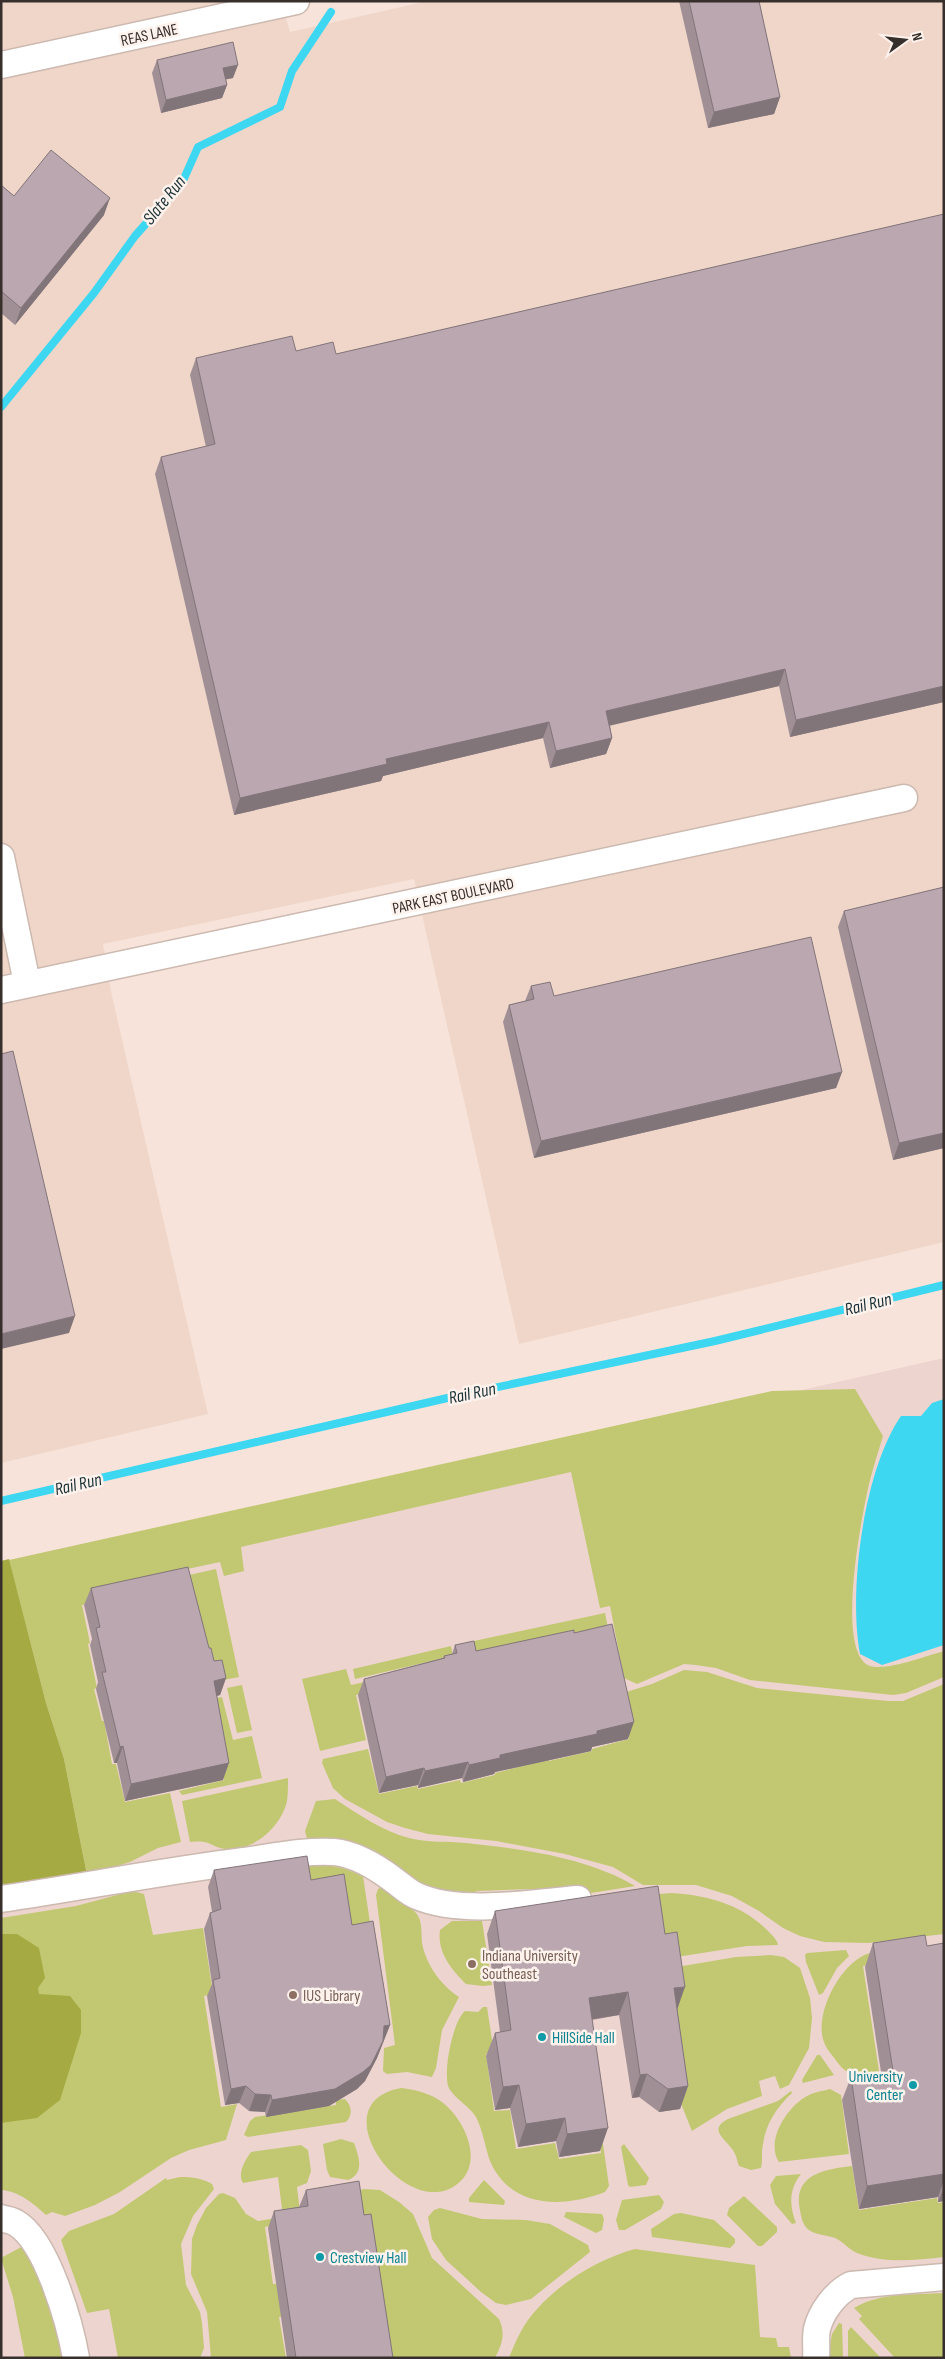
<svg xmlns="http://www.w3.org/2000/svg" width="945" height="2359" font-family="'Sofia Sans Condensed',sans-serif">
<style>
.built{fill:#f0d6c9}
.education{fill:#edd4ce}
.green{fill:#c2c871}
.forest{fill:#a5ab42}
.water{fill:#3ed7f1}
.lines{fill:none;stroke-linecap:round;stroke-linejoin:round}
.stream{stroke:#3ed7f1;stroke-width:8}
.street-casing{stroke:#ccb9b0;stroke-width:29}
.street{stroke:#fff;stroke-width:26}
.wall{fill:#a09096}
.shaded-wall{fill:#82757a}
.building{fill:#baa7af;stroke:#82757a}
.education-dot{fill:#8d6e63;stroke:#fef2ed;stroke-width:2}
.culture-dot{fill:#0f9aa8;stroke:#fef2ed;stroke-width:2}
.labels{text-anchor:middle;stroke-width:5;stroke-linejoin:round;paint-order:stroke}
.street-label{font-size:16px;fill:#362f2b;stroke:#fef2ed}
.education-label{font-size:16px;fill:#785e54;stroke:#fef2ed;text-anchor:start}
.culture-label{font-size:16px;fill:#0d838f;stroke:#fef2ed;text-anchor:start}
.water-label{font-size:18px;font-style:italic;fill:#193136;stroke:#fef2ed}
</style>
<rect width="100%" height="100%" fill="#f7e3da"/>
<path class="built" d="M1 1H281L290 32 428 1H944V1242L519 1344 414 879 103 944 112 996 208 1414 1 1463Z"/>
<path class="education" d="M944 1358V2358H1V1570Z"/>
<path class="green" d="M855 1389 883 1436C877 1456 870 1477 866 1498 860 1527 836 1654 870 1666 887 1671 926 1656 944 1651V1677L906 1693 893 1695 750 1680 716 1668 696 1665 684 1664 637 1684 624 1678 610 1606 600 1608 571 1472 241 1547 244 1571 224 1576 220 1562 117 1584V1596L82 1605 90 1643 88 1644 97 1688 94 1689 102 1721H104L112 1764H116L125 1802 170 1793 181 1842 158 1848 130 1862 87 1875 64 1759 46 1703 9 1560 772 1391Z
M216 1569 239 1677 218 1681 135 1587Z
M605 1613 620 1686 472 1667 460 1644Z
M451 1646 453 1656 355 1679 353 1669Z
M449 1664 395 1687 356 1695 366 1740 320 1751 302 1679 346 1669 351 1685Z
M684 1670 707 1672 757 1688 888 1701H903L944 1684V1934L868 1943 824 1942 800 1936 783 1928 759 1911 732 1896 696 1885H643L613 1867 565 1854 496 1841 428 1834 405 1828 387 1822 345 1799 333 1788 322 1763 323 1759 368 1749 379 1794 417 1786 418 1789 460 1780 461 1783 495 1775V1773L538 1762 548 1758 549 1761 592 1751V1749L629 1739 620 1694 652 1684Z
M242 1685 252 1730 237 1733 227 1688Z
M222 1697 233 1740 252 1736 262 1778 182 1795 179 1791 224 1780 211 1699Z
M288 1778C288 1785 288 1794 287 1801 281 1827 254 1851 227 1849 211 1848 212 1839 190 1842L182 1801Z
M335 1799C358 1814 382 1831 409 1838 427 1843 447 1841 466 1843 522 1849 586 1857 635 1886L579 1895 535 1891 531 1889 477 1891 471 1894 438 1892 308 1842 305 1831 316 1801Z
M320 1864 343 1868 363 1876 372 1936 346 1938 308 1893 304 1865Z
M382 1887C392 1895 408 1903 416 1913 423 1921 421 1934 422 1943 426 1965 441 1985 459 1997L442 2030 436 2068 432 2077 407 2072 387 2074 383 2071 384 2048 395 2045 376 1895 378 1889Z
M132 1891 144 1894 153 1935 203 1928 213 1994 204 1996 221 2107 237 2104 226 2140 189 2150 171 2158 120 2192 95 2205 65 2216 52 2212 46 2215C34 2204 19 2191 1 2190V1918L76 1906Z
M671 1893C706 1895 741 1904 767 1930 771 1934 777 1939 778 1945L747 1946 670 1958 649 1895Z
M452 1921H482L492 1985 483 1986 466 1984C451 1969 437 1952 440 1930Z
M846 1950 849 1956 837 1968 823 1993 819 1995 806 1962 805 1955 807 1953Z
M870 1953 916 1957 863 1966 879 2071C871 2072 860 2076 852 2074 844 2071 839 2065 835 2059 831 2054 826 2048 824 2042 813 2014 842 1960 870 1953Z
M771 1955 784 1957 800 1968 810 1998 812 2018 809 2048 789 2085 780 2089 775 2076 759 2081 762 2096 727 2109 692 2131 680 2101 671 1968 736 1957Z
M483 2007H487L494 2053 486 2054 494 2111 510 2110 516 2149 555 2143 559 2159 601 2153 597 2124 600 2123 609 2186 605 2192C563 2208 511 2209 490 2161 485 2147 483 2131 476 2117 469 2106 457 2100 450 2090 441 2077 453 2020 465 2011L478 2012Z
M817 2055H820L834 2075 803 2083 802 2080Z
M401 2088C412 2089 424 2092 434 2097 462 2111 488 2163 456 2185 405 2222 318 2103 401 2088Z
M830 2089 841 2095 849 2154 779 2162C765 2141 787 2107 807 2096 814 2092 823 2091 830 2089Z
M791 2091 792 2093C777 2107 766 2123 763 2144 761 2152 763 2160 761 2168L751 2170 739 2166C737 2162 737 2157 735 2154 730 2141 705 2131 728 2119L778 2101Z
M345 2099C352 2106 353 2115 346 2122L248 2137 244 2135 250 2121 255 2117 336 2105V2100Z
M341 2139 354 2143C359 2157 365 2173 348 2180L330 2177 327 2170 323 2144Z
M624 2144 649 2178 646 2185 630 2187 628 2185 621 2147Z
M301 2145 308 2150 311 2171 307 2183 297 2187 301 2221 265 2227 273 2284 289 2283 294 2315 279 2317 286 2358H211L207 2312 191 2274 192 2239 197 2225 206 2208 219 2194 223 2193 235 2198 246 2214 258 2221 283 2217 278 2177 243 2183C237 2174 245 2160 251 2152Z
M852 2166 859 2210 937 2198 938 2203 944 2202V2257C914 2260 886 2264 857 2253 849 2250 843 2241 835 2238 827 2235 816 2235 809 2230 803 2226 801 2217 800 2210 792 2174 826 2169 852 2166Z
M801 2174C789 2189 789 2205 796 2223L792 2224 775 2204 770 2185 776 2176Z
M180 2177C192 2177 202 2178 212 2184L214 2189 193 2216 181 2244 186 2285 200 2312 202 2323 204 2348 200 2358H118L109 2309 87 2313 61 2240 69 2231 114 2214 166 2178 167 2180Z
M484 2180 505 2201 504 2205 469 2202V2198Z
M364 2189 380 2190 399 2202 413 2214 432 2258 499 2319C506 2334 502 2344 495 2358H385L355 2192Z
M659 2195 664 2202 661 2209 625 2230H619L616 2220 622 2200Z
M744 2196 777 2227V2232L762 2246H758L727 2215 729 2208Z
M440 2208 482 2219 526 2220 550 2224 588 2245 590 2252 531 2299 506 2305 496 2303 481 2292 446 2260 432 2239 428 2217 434 2210Z
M566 2212 602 2214 604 2219 602 2230 596 2233 564 2217Z
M681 2213 714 2220 735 2239V2243L730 2248 652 2237 651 2229 674 2214Z
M25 2245 43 2285 64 2358H25L13 2297 1 2258Z
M635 2249 755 2265 760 2337 776 2338 778 2347H789L791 2358H509C516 2340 524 2322 538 2308 562 2281 601 2258 635 2249Z
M944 2293V2358H895L859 2319 862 2316 854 2308C881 2292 914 2295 944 2293Z
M839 2323 842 2324 843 2358H828L832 2334Z
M851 2327 881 2358H848V2331Z"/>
<path class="forest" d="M9 1559 46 1703 64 1759 87 1875 1 1890V1561Z
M1 1934H17L39 1948 45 1978 38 1988 39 1994 70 1996 81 2010V2033L60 2100 37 2118 1 2123Z"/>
<path class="water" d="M944 1399V1645L882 1665 860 1654C848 1590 864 1469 901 1416H921L932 1403Z"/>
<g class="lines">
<path class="stream" d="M1 407 94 293 135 236 182 183 198 147 280 107 292 71 331 12
M1 1501 456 1396 715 1341 944 1285"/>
<g class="street-casing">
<path id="street" d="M1 65 296 1
M1 857 27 983
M1 990 904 798
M1 1899C83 1887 163 1871 244 1861 273 1857 305 1850 334 1852 356 1854 378 1868 395 1881 402 1886 409 1893 417 1896 459 1915 533 1903 578 1899
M1 2218C6 2220 12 2220 16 2223 47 2241 70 2324 76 2358
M816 2358C817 2349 815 2338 817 2329 821 2312 835 2293 851 2285L944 2277"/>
</g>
<use href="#street" class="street"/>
</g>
<path class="wall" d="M679 1H759L780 97 774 114 708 128Z
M157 60 233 78 226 79 227 85 222 98 161 113 152 73Z
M1 185 14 196 104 215 15 325 1 313Z
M944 214V702L790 737 779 686 610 725 612 738 606 754 550 768 543 738 383 776 381 781 234 815 155 474 161 457 206 447 190 375 196 358 296 351 336 354Z
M944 887V1148L893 1160 838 927 844 911Z
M531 986 554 996 842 1072 836 1088 534 1158 503 1022 509 1005 525 1001Z
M91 1588 209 1648 214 1661 226 1678 220 1695 217 1696 223 1780 125 1801 117 1763H114L96 1689 98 1682 90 1645 92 1639 84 1605Z
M574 1633 628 1739 592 1747 591 1751 495 1772 494 1774 463 1782 462 1778 418 1788V1785L379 1793 358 1695 364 1679 443 1658 444 1656 452 1654 455 1645 476 1651Z
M214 1870 311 1880 352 1925 390 2025 377 2058 365 2081 357 2089 329 2106 266 2117 265 2112 249 2111 239 2103 225 2105 207 1996 212 1984 204 1929 210 1913 212 1912 208 1887Z
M495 1911 677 2009 688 2086 680 2109 659 2112 639 2097 632 2098 619 2015 592 2020 600 2151 559 2157 556 2141 518 2147 510 2108 495 2110 486 2056 495 2033 500 2032 487 1934Z
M873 1943 927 1946 944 1943V2201L938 2202V2197L859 2209 842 2100 851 2077 881 2072 865 1967Z
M306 2190 364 2215 393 2358H287L268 2228 274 2211 299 2207Z"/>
<path class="shaded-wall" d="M238 65 233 78 218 81 223 68Z
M227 85 222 98 161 113 166 100Z
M780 97 774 114 708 128 714 112Z
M110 198 104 215 15 325 21 308Z
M785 669 779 686 600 728 606 711Z
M944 686V702L790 737 796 720Z
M549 722 543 738 383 776 381 781 234 815 240 798 386 759Z
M612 738 606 754 550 768 556 751Z
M842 1072 836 1088 534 1158 541 1141Z
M944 1133V1148L893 1160 899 1143Z
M75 1316 69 1333 1 1349V1334Z
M226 1678 220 1695 208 1698 214 1681Z
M634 1722 628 1739 592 1747 591 1751 495 1772 494 1774 463 1782 469 1765 500 1755 597 1731Z
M123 1746 117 1763H114L120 1747Z
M468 1762 462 1778 418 1788 425 1771Z
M229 1763 223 1780 125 1801 131 1784Z
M424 1768 418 1785 379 1793 386 1777Z
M685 1987 677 2010 674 1988Z
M628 1992 619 2015 581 2021 589 1998Z
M390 2025 377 2058 365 2081 357 2089 329 2106 266 2117 272 2100 384 2026Z
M647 2074 639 2097 632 2098 640 2075Z
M519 2085 510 2108 495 2110 503 2087Z
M246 2086 239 2103 225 2105 231 2089Z
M688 2086 680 2109 659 2112 668 2089Z
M255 2094 271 2095 265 2112 249 2111Z
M565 2118 556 2141 518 2147 526 2124Z
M608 2128 600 2151 559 2157 567 2134Z
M944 2174V2180L938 2197 859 2209 867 2186Z
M944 2188V2201L938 2202Z"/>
<path class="building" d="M689 1H759L780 97 714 112Z
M233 42 238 65 223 68 227 85 166 100 157 60Z
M51 150 110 198 21 308 1 291V185L14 196Z
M944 214V686L796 720 785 669 606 711 612 738 556 751 549 722 386 759 387 764 240 798 161 457 215 444 196 358 292 336 296 351 333 342 336 354Z
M944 887V1133L899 1143 844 911Z
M811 937 842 1072 541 1141 509 1005 534 999 531 986 550 982 554 996Z
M13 1051 75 1316 1 1334V1054Z
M188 1567 209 1648H211L214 1661 222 1660 226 1678 214 1681 229 1763 131 1784 123 1746 120 1747 102 1672H106L96 1628 100 1627 91 1588Z
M612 1624 634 1722 597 1731V1734L500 1755V1758L469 1765 468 1762 425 1771 424 1768 386 1777 364 1679 445 1658 444 1656 457 1653 455 1645 474 1641 476 1651 574 1630V1633Z
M307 1856 311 1880 344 1874 352 1925 373 1921 390 2025 384 2026 383 2041 371 2065 363 2072 335 2089 272 2100 271 2095 255 2094 246 2086 231 2089 213 1980 220 1978 210 1913 221 1909 214 1870Z
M658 1886 665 1934 677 1932 685 1987 674 1988 688 2086 668 2089 647 2074 640 2075 628 1992 589 1998 608 2128 567 2134 565 2118 526 2124 519 2085 503 2087 495 2033 511 2030 495 1911Z
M925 1935 927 1946 944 1943V2174L867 2186 851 2077 893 2071 873 1943Z
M359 2181 364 2215 371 2214 393 2358H296L274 2211 308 2206 306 2190Z"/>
<g class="education-dot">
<circle cx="472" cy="1964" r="5"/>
<circle cx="293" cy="1995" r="5"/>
</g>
<g class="culture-dot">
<circle cx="542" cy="2037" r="5"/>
<circle cx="913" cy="2085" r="5"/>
<circle cx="320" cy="2257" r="5"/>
</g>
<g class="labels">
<g class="street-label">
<text transform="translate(149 34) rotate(-12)" y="6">REAS LANE</text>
<text transform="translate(453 895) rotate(-12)" y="6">PARK EAST BOULEVARD</text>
</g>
<g class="education-label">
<text x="482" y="1961">Indiana University<tspan x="482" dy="18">Southeast</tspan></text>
<text x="303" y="2001">IUS Library</text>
</g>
<g class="culture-label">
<text x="552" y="2043">HillSide Hall</text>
<text x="903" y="2082" text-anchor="end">University<tspan x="903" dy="18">Center</tspan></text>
<text x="330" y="2263">Crestview Hall</text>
</g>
<g class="water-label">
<text transform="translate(164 200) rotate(-51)" y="6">Slate Run</text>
<text transform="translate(868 1304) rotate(-14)" y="6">Rail Run</text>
<text transform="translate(472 1393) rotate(-12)" y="6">Rail Run</text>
<text transform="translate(78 1484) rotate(-13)" y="6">Rail Run</text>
</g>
</g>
<rect width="945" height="2359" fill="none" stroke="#362f2b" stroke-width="5"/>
<g transform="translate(905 40) rotate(75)" stroke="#fef2ed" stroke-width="4" paint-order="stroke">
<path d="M0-4L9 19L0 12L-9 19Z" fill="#362f2b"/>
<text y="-8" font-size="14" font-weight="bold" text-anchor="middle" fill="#362f2b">N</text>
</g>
</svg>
